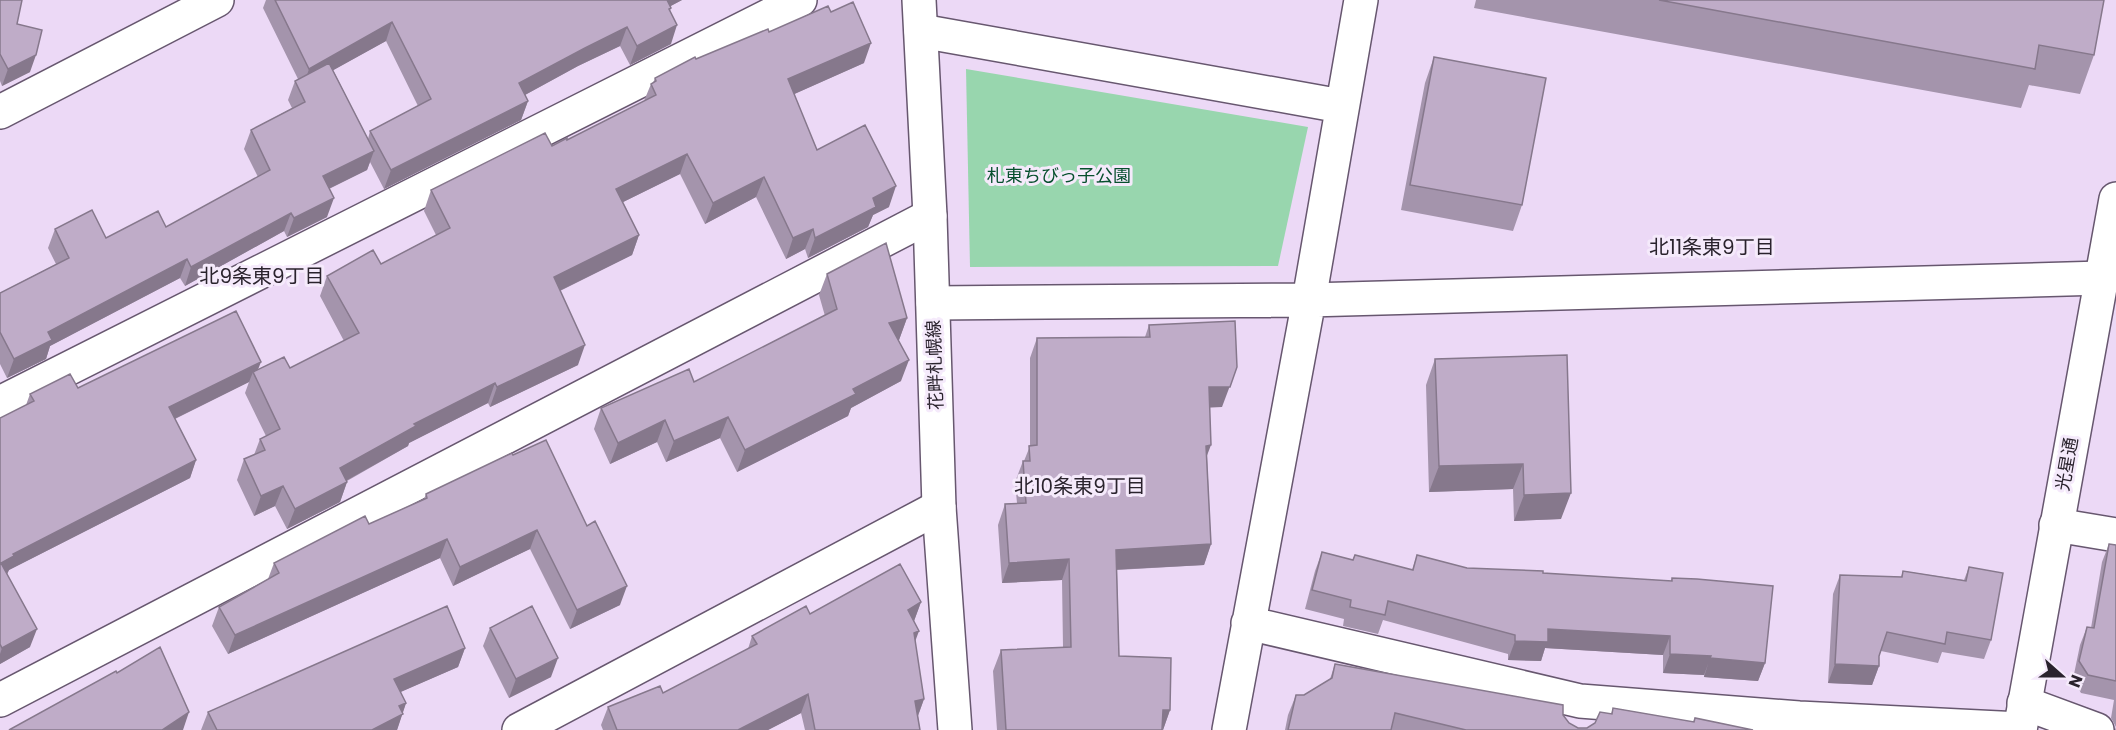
<svg xmlns="http://www.w3.org/2000/svg" width="2116" height="730" font-family="Poppins,'Noto Sans JP',sans-serif">
<style>
.green{fill:#98d6ae}
.lines{fill:none;stroke-linecap:round;stroke-linejoin:round}
.minor-casing{stroke:#67576f;stroke-width:36}
.tertiary-casing{stroke:#67576f;stroke-width:36}
.secondary-casing{stroke:#67576f;stroke-width:36}
.minor{stroke:#fff;stroke-width:33}
.tertiary{stroke:#fff;stroke-width:33}
.secondary{stroke:#fff;stroke-width:33}
.wall{fill:#a494ac;fill-rule:evenodd}
.shaded-wall{fill:#86788c}
.building{fill:#bfacc8;stroke:#86788c;stroke-width:1.5}
.labels{text-anchor:middle;stroke-width:6;stroke-linejoin:round;paint-order:stroke}
.park-label{font-size:18px;fill:#064f2d;stroke:#f5eafb}
.street-label{font-size:18px;fill:#2a232d;stroke:#f5eafb}
.neighbourhood-label{font-size:20px;fill:#2a232d;stroke:#f5eafb}
</style>
<rect width="100%" height="100%" fill="#ecd9f6"/>
<path class="green" d="M966 69 1308 127 1278 266 970 267Z"/>
<g class="lines">
<g class="minor-casing">
<path id="minor" d="M921 31 1341 106
M0 112 217 0
M933 303 1309 300 2102 278
M0 403 800 0
M2056 525 2116 535
M1248 623 1580 701 1799 718 2020 729
M0 700 930 216
M2024 703 2097 730
M519 730 939 507
M1229 730 1309 300 1361 0"/>
</g>
<g class="tertiary-casing">
<path id="tertiary" d="M2020 730 2116 199"/>
</g>
<g class="secondary-casing">
<path id="secondary" d="M919 0 930 216 939 507 955 730"/>
</g>
<use href="#minor" class="minor"/>
<use href="#tertiary" class="tertiary"/>
<use href="#secondary" class="secondary"/>
</g>
<path class="wall" d="M0 0 17 24 30 72 2 86 0 81Z
M266 0H682L670 6 671 8 670 11 671 44 630 65 620 46 578 66 525 95 528 101 521 120 384 189 370 162 367 170 329 189 327 217 287 237 284 231 185 286 180 278 50 346 46 359 7 378 0 364V293L56 264 48 248 55 229 106 238 166 227 258 177 244 149 251 130 292 108 288 100 295 81 298 79 263 8ZM386 41 418 106 370 131 368 139 333 70Z
M1476 0H2104L2094 55 2080 94 2029 85 2021 108 1474 8Z
M831 12 864 63 794 94 817 150 889 207 873 215 868 227 808 258 805 249 786 259 756 197 705 224 680 174 623 202 639 235 632 255 560 291 578 365 490 407 488 403 409 443 408 446 347 481V482L340 502 287 529 275 506 254 516 237 480 244 459 254 455 260 439 266 436 245 393 249 382 175 419 196 460 190 478 9 570 7 574 30 647 0 664V418L26 405 30 394 258 370 290 368 344 341 320 296 327 276 381 264 436 235 424 211 431 190 567 140 644 101 651 84 653 83 655 78 696 59 769 32Z
M1434 57 1522 205 1513 231 1401 210 1425 83Z
M827 274 907 318 899 340H898L901 381 851 408 848 416 737 472 720 438 666 462 657 442 610 464 594 429 601 408 694 382 825 316 819 295Z
M1149 325 1222 407H1209L1207 456 1211 544 1204 565 1117 570 1119 656 1170 710 1163 730H997L993 671 1001 650 1063 647 1062 580 1002 583 998 525 1005 504 1017 503 1015 482 1023 461H1024L1030 446V358L1037 338 1145 337Z
M1567 355 1561 519 1514 521 1513 489 1429 492 1426 385 1435 359Z
M512 453 620 605 570 629 530 549 453 586 440 558 228 654 212 626 219 607 268 579 274 563 369 524 424 499 426 494Z
M2109 544 2116 545V730H2115L2116 727 2111 718 2114 700 2081 693 2073 679 2080 645 2087 627 2091 628 2102 562Z
M1322 552 1353 560 1412 570 1417 555 1467 568 1671 581 1672 578 1765 663 1758 681 1704 677V675L1663 673V655L1545 648 1541 661 1508 660V654L1383 620 1378 634 1343 626 1344 619 1305 609 1315 571Z
M1969 567 1991 640 1984 659 1942 652 1938 663 1881 651 1879 656V666L1872 685 1828 683 1833 594 1840 575 1901 577 1903 571 1964 580Z
M921 602 914 621 915 641 924 699 918 716 920 730H805L801 713 768 730H603L601 725 608 707 663 693 748 649 752 636 810 614Z
M490 628 551 677 509 698 483 646Z
M465 648 458 667 400 692 406 703 397 730H201L208 712Z
M1335 664 1563 715 1569 723 1578 728H1587L1611 714 1613 708 1693 722 1695 718 1753 730H1285L1288 715 1296 695H1304L1330 679Z"/>
<path class="shaded-wall" d="M662 0H682L658 13Z
M392 22 386 41 303 87 309 69Z
M677 25 671 44 630 65 637 46Z
M627 27 620 46 578 66 512 102 519 83 585 48Z
M871 43 864 63 781 100 788 79Z
M36 55 30 72 2 86 8 69Z
M528 101 521 120 384 189 391 170Z
M374 151 367 170 316 195 323 176Z
M687 154 680 174 609 209 616 189Z
M764 177 756 197 705 224 713 203Z
M896 186 889 207 873 215 868 227 808 258 815 238 873 198Z
M334 198 327 217 287 237 294 218Z
M291 213 284 231 185 286 191 267Z
M813 229 805 249 786 259 793 238Z
M639 235 632 255 547 297 554 277Z
M187 259 180 278 50 346 46 359 7 378 14 359 48 332Z
M907 318 899 340 882 345 889 323Z
M585 345 578 365 490 407 497 387Z
M909 360 901 381 851 408 848 416 737 472 745 450 853 389Z
M261 362 255 377 253 372 249 382 162 425 169 407Z
M1237 367 1222 407 1201 408 1209 387Z
M495 383 488 403 409 443 408 446 333 488 340 468 414 424Z
M728 417 720 438 666 462 674 441Z
M665 420 657 442 610 464 618 443Z
M1211 445 1203 466 1206 446Z
M196 460 190 478 9 570 7 574 1 563 13 554Z
M1523 464 1513 489 1429 492 1439 466Z
M347 482 340 502 287 529 295 509Z
M283 486 275 506 254 516 261 496Z
M1571 493 1561 519 1514 521 1524 495Z
M537 530 530 549 453 586 460 567Z
M447 539 440 558 228 654 235 635Z
M1211 544 1204 565 1109 570 1116 550Z
M1069 559 1062 580 1002 583 1009 563Z
M627 586 620 605 570 629 577 610Z
M921 602 914 621 901 629 908 610Z
M37 629 30 647 0 664V654L2 648Z
M1548 629 1670 636 1663 655 1545 648 1541 661 1508 660 1515 641Z
M919 631 912 650 914 633Z
M465 648 458 667 387 698 394 679Z
M1670 654 1711 656 1704 675 1663 673Z
M558 658 551 677 509 698 516 679Z
M1710 658 1765 663 1758 681 1704 677Z
M1835 664 1879 666 1872 685 1828 683Z
M808 694 801 713 768 730H738Z
M924 699 917 718 915 701Z
M406 703 397 730H372L399 706Z
M1163 710H1170L1163 730Z
M189 712 183 730H162Z"/>
<path class="building" d="M0 0H22L17 24 42 30 36 55 8 69 0 54Z
M275 0H667L671 8 669 9 677 25 637 46 627 27 585 48 519 83 528 101 391 170 370 131 431 99 392 22 309 69Z
M1659 0H2104L2094 55 2039 45 2035 69Z
M853 2 871 43 788 79 817 150 865 125 896 186 873 198 876 207 815 238 813 229 793 238 764 177 713 203 687 154 616 189 639 235 554 277 585 345 497 387 495 383 414 424 416 426 340 468 347 482 295 509 283 486 261 496 244 459 265 450 260 439 280 429 253 372 284 357 290 368 359 333 327 276 373 250 381 264 450 228 431 190 545 133 552 146 567 138V140L656 95 651 84 656 81 655 78 695 57 696 59 768 29 769 32 828 6 831 12Z
M1434 57 1546 78 1522 205 1410 185Z
M329 63 374 151 323 176 334 198 294 218 291 213 191 267 187 259 48 332 52 340 14 359 0 332V293L69 258 55 229 92 210 106 238 158 211 166 227 270 170 251 130 305 102 295 81Z
M886 243 907 318 889 323 909 360 853 389 856 394 745 450 728 417 674 441 665 420 618 443 601 408 689 369 694 382 837 309 827 274Z
M236 311 261 362 169 407 196 460 13 554 14 556 1 563 37 629 2 648 0 644V418L34 401 30 394 70 374 78 388Z
M1235 321 1237 367 1230 387H1209L1211 445 1206 446 1211 544 1116 550 1119 656 1171 658 1170 710H1163L1162 730H1006L1001 650 1071 647 1069 559 1009 563 1005 504 1026 503 1023 461H1030L1029 446 1037 445V338L1150 337 1149 325Z
M1567 355 1571 493 1524 495 1523 464 1439 466 1435 359Z
M546 440 587 526 595 521 627 586 577 610 537 530 460 567 447 539 235 635 219 607 279 573 274 563 365 516 369 524 427 498 426 494 512 453 513 455Z
M2109 544 2116 545V681L2088 675 2079 661 2087 627 2094 628Z
M1322 552 1353 560 1355 555 1413 570 1417 555 1467 568 1543 571V573L1672 581V578L1697 579 1773 586 1765 663 1710 658 1711 656 1670 654V636L1548 629V642L1515 641V635L1388 601 1385 615 1350 607 1351 600 1312 590Z
M900 564 921 602 908 610 919 631 914 633 924 699 915 701 920 730H815L808 694 738 730H617L608 707 660 686 663 693 757 644 752 636 806 606 810 614Z
M1969 567 2003 573 1991 640 1947 632 1945 644 1887 632 1879 656V666L1835 664 1840 575 1902 577 1903 571 1966 581Z
M447 606 465 648 394 679 406 703 399 706 403 714 372 730H217L208 712Z
M532 606 558 658 516 679 490 628Z
M160 647 189 712 162 730H9L116 671 117 673Z
M1335 664 1563 705V715L1569 723 1578 728H1587L1595 723 1600 712 1612 714 1613 708 1694 722 1695 718 1753 730H1466L1395 713 1391 730H1288L1296 695H1304L1332 678Z"/>
<g class="labels">
<g class="park-label">
<text x="1059" y="182">札東ちびっ子公園</text>
</g>
<g class="street-label">
<text transform="translate(935 365) rotate(-92)" y="6">花畔札幌線</text>
<text transform="translate(2067 464) rotate(-80)" y="6">光星通</text>
</g>
<g class="neighbourhood-label">
<text x="1712" y="254">北11条東9丁目</text>
<text x="262" y="283">北9条東9丁目</text>
<text x="1080" y="493">北10条東9丁目</text>
</g>
</g>
<g transform="translate(2062 676) rotate(111)" stroke="#f5eafb" stroke-width="4.5" paint-order="stroke">
<path d="M0-4.5L10 22L0 15L-10 22Z" fill="#2a232d"/>
<text y="-9" font-size="16" font-weight="bold" text-anchor="middle" fill="#2a232d">N</text>
</g>
</svg>
